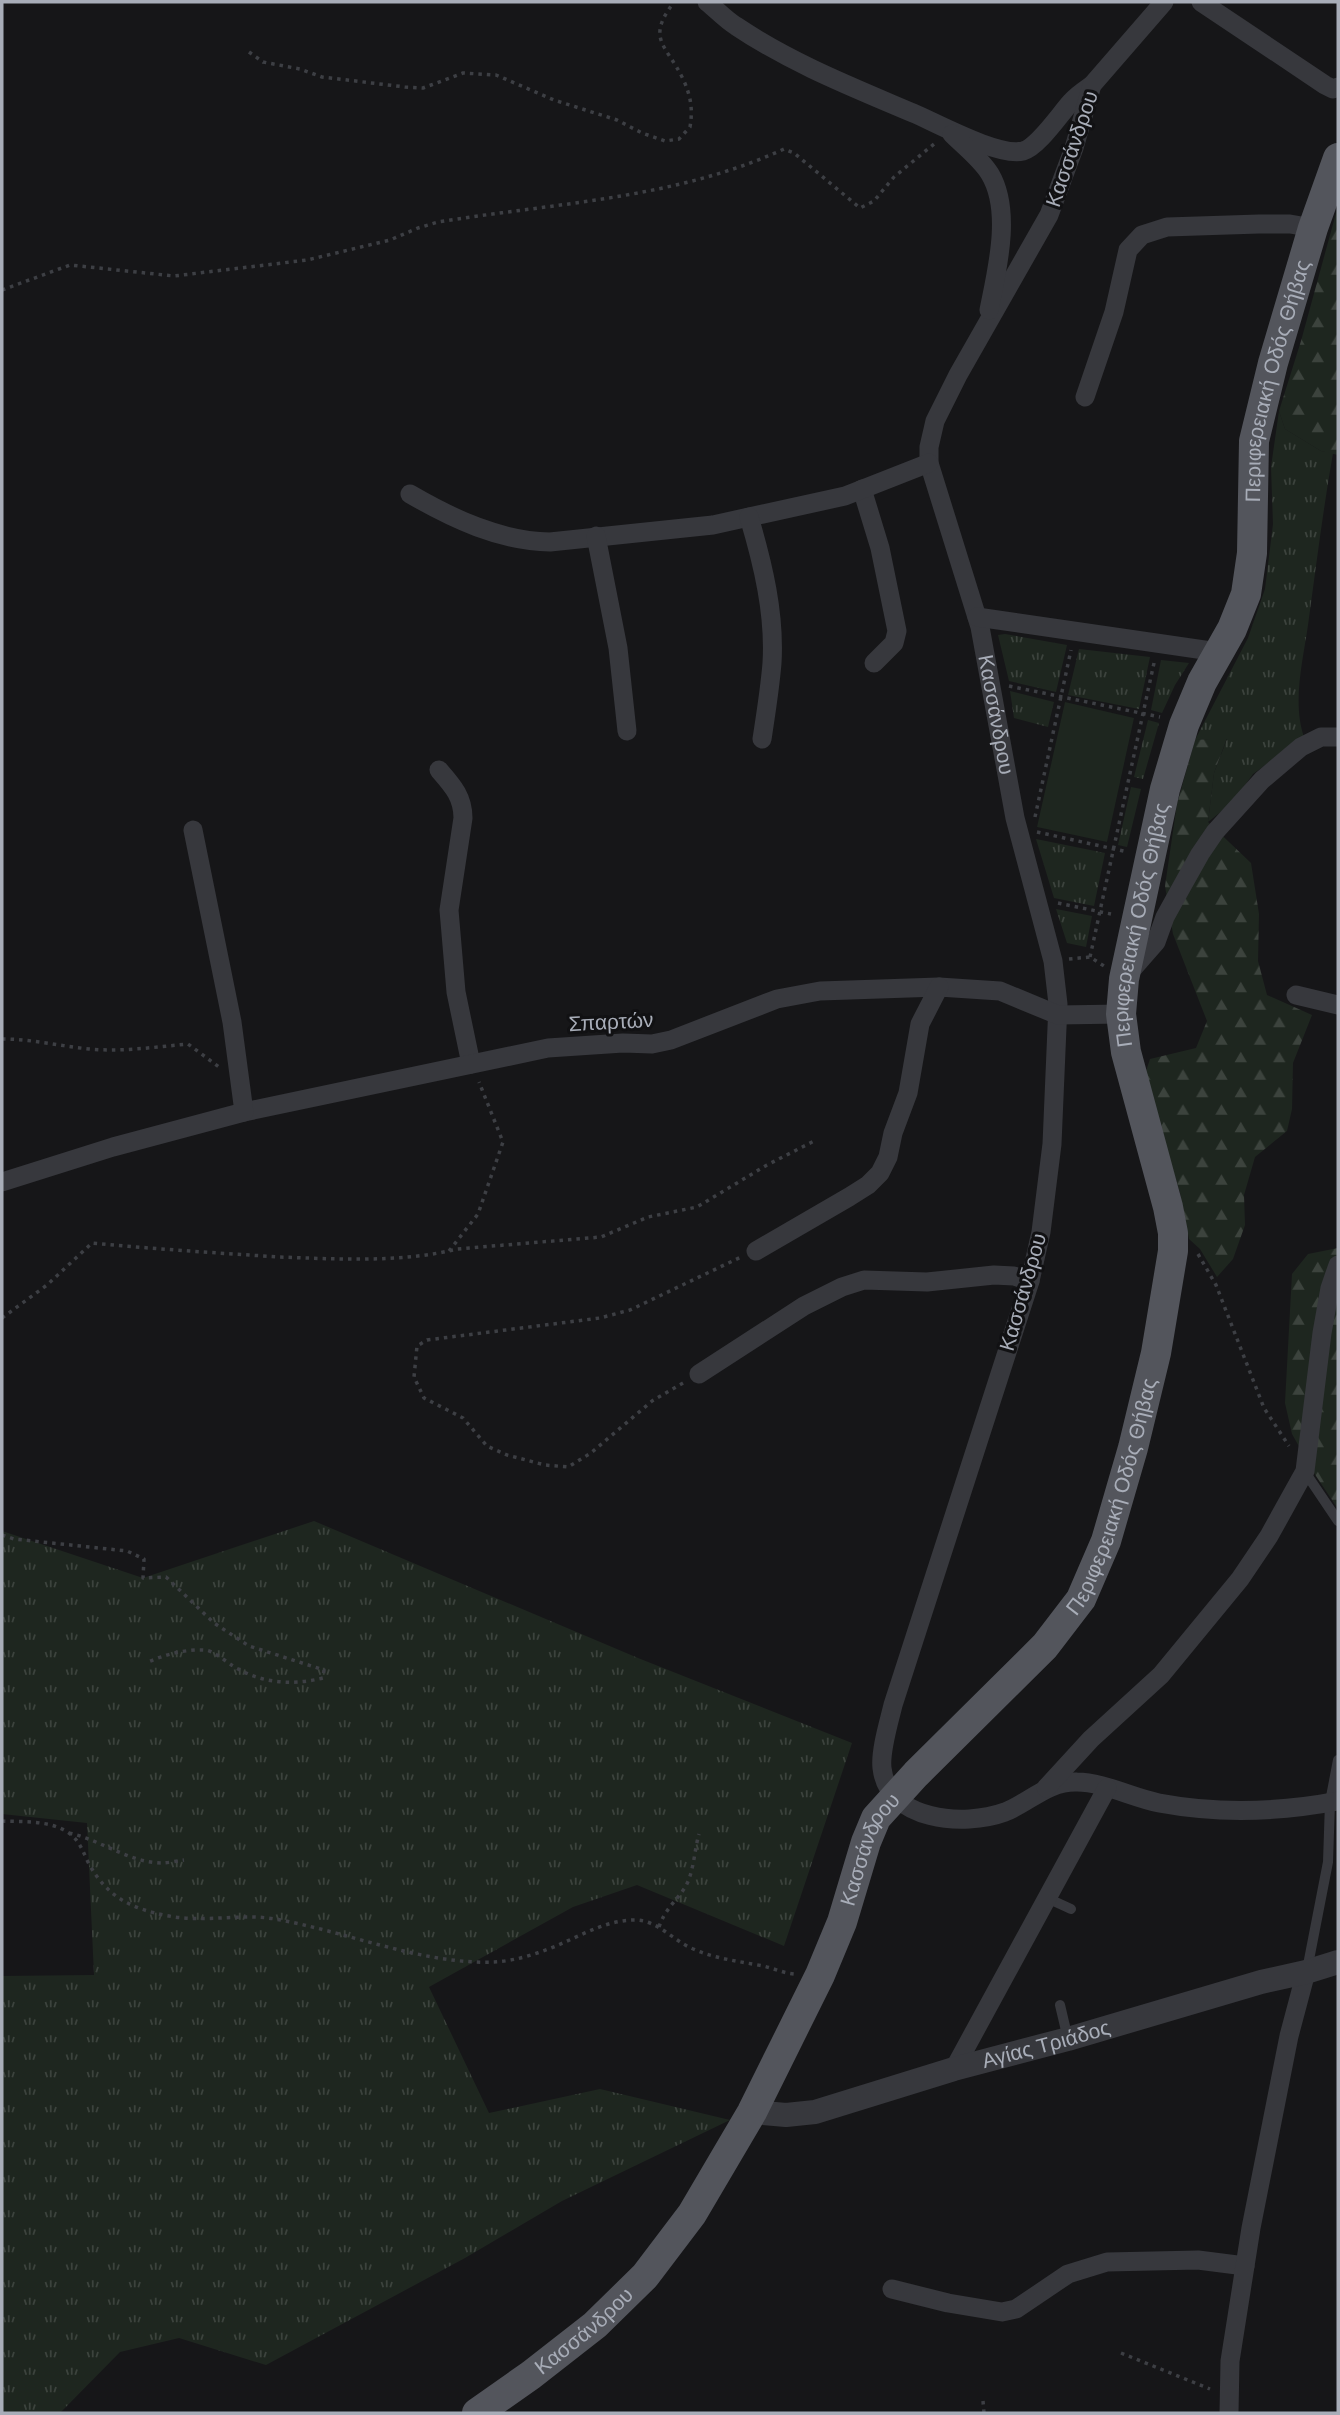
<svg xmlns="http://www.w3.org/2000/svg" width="1340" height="2415" font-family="Arial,sans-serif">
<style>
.grass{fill:url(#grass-tufts)}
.forest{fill:url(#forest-firs)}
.green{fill:#1e261f}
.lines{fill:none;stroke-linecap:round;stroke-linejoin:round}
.path{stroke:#3d3f44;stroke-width:3.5;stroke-dasharray:3.5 5;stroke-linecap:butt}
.service{stroke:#37383d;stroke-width:10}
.minor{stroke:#37383d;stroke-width:19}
.tertiary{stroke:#37383d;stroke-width:24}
.primary{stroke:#53555c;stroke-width:30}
.labels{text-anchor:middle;stroke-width:6;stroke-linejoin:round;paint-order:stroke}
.street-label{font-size:21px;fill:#a8adb8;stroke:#111113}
</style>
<defs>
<pattern id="grass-tufts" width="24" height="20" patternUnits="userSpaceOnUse" patternTransform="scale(1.75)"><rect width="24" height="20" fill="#1e261f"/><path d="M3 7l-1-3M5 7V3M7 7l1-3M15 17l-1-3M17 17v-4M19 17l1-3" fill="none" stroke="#3c433d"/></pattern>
<pattern id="forest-firs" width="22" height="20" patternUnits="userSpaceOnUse" patternTransform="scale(1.75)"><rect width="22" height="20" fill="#1e261f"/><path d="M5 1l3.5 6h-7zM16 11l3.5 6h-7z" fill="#3c433d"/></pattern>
</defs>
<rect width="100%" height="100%" fill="#161618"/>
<path class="grass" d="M1279 411 1285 429 1321 451 1333 453C1323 510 1316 567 1308 625 1303 660 1292 703 1304 737L1253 774 1232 803 1208 822 1214 773 1227 739 1195 740 1248 638 1265 589 1273 524 1271 467Z
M1005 634 1067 645 1056 692 1009 681 998 635Z
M1079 649 1150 657 1139 709 1068 695Z
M1161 660 1189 663 1175 685 1162 713 1151 710Z
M1010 691 1054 702 1048 727 1014 718Z
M1148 720 1159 723 1143 779 1134 777Z
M1131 787 1141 789 1127 847 1118 845Z
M1036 839 1105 853 1094 906 1054 898Z
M1056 909 1092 916 1086 947 1067 943Z
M314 1521 638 1658 852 1743 784 1946 637 1885 573 1907 429 1987 489 2113 600 2089 730 2120 562 2201 465 2258 266 2365 179 2338 120 2352 60 2413H2V1976L94 1975 87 1823 2 1814V1531L143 1578Z"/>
<path class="forest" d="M1338 206V455L1321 451 1285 429 1279 411 1301 341Z
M1227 738 1214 773 1208 822 1251 863 1259 914 1258 961 1267 995 1312 1015 1293 1063 1292 1109 1287 1131 1255 1157 1244 1195 1245 1225 1233 1259 1217 1277 1200 1249 1189 1239 1180 1193 1150 1092 1146 1071 1150 1059 1196 1048 1207 1021 1173 934 1165 886 1177 804 1195 740Z
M1338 1248V1509L1314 1473 1292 1434 1285 1403 1292 1274 1308 1254Z"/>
<path class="green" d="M1065 702 1134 718 1107 842 1037 827Z"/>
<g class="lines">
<path class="path" d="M249 52 263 62 300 69 322 77 405 87 423 88 463 73 496 75 554 100 617 120 642 133 665 141 679 139 690 127C693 110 691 96 683 79 667 45 645 40 674 2
M2 290 70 265 174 276 307 260 390 240 418 228 438 222C555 203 675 199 784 149L794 153 860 208 874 201 894 177 934 144
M1009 686 1160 717
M1035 817 1071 650
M1037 832 1128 852
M1058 903 1111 914
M1090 957 1154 663
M1069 959 1090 957 1104 966
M2 1039C32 1039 60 1046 89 1049 122 1052 155 1047 188 1044L219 1067
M449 1251 478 1214 503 1142 479 1082
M1198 1254 1216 1285 1264 1408 1289 1446
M2 1318 47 1285 92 1243C154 1249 217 1253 280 1257 336 1259 402 1263 457 1249L601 1237 648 1217 697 1207 767 1165 816 1140
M683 1383 652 1401 591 1453 568 1467 545 1465 507 1455 487 1446 463 1418 424 1398 414 1377 417 1346 427 1340 600 1318 630 1310 741 1257
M2 1535 14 1539 127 1551 144 1559 143 1578 166 1577 214 1623 249 1646 324 1670 323 1678C291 1686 260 1683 233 1666 225 1661 213 1650 204 1650 185 1649 163 1655 146 1663
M2 1821C23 1822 50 1820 69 1833 80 1841 83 1852 89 1864 108 1898 132 1909 169 1916 204 1923 240 1913 275 1919 345 1931 423 1965 494 1962 517 1961 543 1952 565 1942 588 1932 609 1920 635 1920 657 1920 673 1940 691 1948 715 1959 738 1961 763 1966 773 1968 783 1973 794 1974
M69 1833C101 1840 128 1862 161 1863 168 1863 177 1861 184 1860
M659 1927C664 1911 675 1902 684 1889 694 1874 694 1851 699 1834
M1121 2353 1210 2389
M983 2401 984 2413"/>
<path class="service" d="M1305 1472 1338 1521
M1047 1898 1071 1909
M1307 1970 1328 1862 1330 1802 1338 1760
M1060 2005 1068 2039"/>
<g class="minor">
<path d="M707 2C717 10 725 19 736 26 791 63 852 87 913 113 937 123 998 157 1023 151 1038 147 1060 114 1071 102 1077 95 1085 90 1092 85"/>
<path id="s1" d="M1164 2 1092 85 1074 148 1049 215 958 375 935 421 929 447V463L980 627 1015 818 1053 961 1058 1004 1052 1144 1041 1232 1030 1281 893 1705C889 1722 880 1751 882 1768 888 1821 964 1827 1005 1812 1030 1802 1048 1781 1077 1782 1103 1782 1133 1798 1159 1803 1218 1814 1280 1812 1338 1801"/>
<path d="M1201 2 1325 85 1333 89 1338 87"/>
<path d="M952 134C965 147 981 159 990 174 1012 211 997 270 989 310"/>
<path d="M1085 397 1114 312 1128 250 1142 235 1167 227 1259 224H1290L1313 228"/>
<path d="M862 489 880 548 897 631 894 643 874 663"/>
<path d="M410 494C453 519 500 541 550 542L713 525 749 517 845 496 929 463"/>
<path d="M749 517C763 564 775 614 772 663 770 688 766 713 762 739"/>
<path d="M596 536 618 648 627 731"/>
<path d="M977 617 1218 652"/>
<path d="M439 770C453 786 463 797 463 818L449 910 456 992 471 1064"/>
<path d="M1128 974 1156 942 1165 917 1181 888 1200 854 1215 832 1262 780 1301 747 1321 737H1338"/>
<path d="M1296 995 1338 1005"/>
<path d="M244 1112 548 1048 623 1043 652 1044 671 1040 777 999 820 991 939 987 1000 991 1058 1015 1121 1014"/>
<path d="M2 1182 113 1147 244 1112 232 1022 193 830"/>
<path d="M756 1251 849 1197 868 1185 880 1173 888 1157 893 1133 908 1093 920 1024 939 987"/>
<path d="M699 1374 804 1306 842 1287 864 1280 927 1282 994 1275 1014 1276 1030 1281"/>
<path d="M1046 1788 1091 1739 1161 1675 1240 1579 1269 1536 1305 1471 1322 1333 1330 1288 1338 1265"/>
<path d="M954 2069 1107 1788"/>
<path d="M892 2289 948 2303 1002 2312 1016 2309 1068 2274 1107 2262 1198 2260 1245 2266"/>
<path d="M1229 2413 1230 2361 1251 2228 1289 2036 1306 1972"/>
</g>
<path class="tertiary" id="s2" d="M752 2112 786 2115 815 2112 954 2069 1068 2039 1261 1982 1306 1972 1338 1962"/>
<path class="primary" id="s3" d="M477 2413 531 2375 595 2325 645 2276 692 2214 752 2112 820 1975 842 1922 866 1842 876 1818 916 1774 1045 1646 1081 1599 1106 1541 1133 1448 1156 1353 1173 1251V1233L1168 1207 1126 1052 1121 1014 1124 979 1165 789 1184 725 1202 682 1232 629 1246 594 1252 553 1254 441 1273 363 1313 228 1338 158"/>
</g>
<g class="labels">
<g class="street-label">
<text transform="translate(1072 149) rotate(-71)" y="7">Κασσάνδρου</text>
<text dy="7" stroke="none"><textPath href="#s3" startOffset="2296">Περιφερειακή Οδός Θήβας</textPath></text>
<text dy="7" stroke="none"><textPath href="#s1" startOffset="786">Κασσάνδρου</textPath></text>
<text dy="7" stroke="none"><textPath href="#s3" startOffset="1729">Περιφερειακή Οδός Θήβας</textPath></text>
<text transform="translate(611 1022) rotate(-3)" y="7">Σπαρτών</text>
<text transform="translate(1023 1292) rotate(-74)" y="7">Κασσάνδρου</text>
<text dy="7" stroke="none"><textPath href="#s3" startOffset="1141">Περιφερειακή Οδός Θήβας</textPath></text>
<text dy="7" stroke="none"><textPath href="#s3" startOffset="702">Κασσάνδρου</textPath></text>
<text dy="7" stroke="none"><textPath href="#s2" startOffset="304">Αγίας Τριάδος</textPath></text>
<text dy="7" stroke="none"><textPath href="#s3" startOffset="135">Κασσάνδρου</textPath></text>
</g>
</g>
<rect width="1340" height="2415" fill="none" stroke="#a8adb8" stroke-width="7"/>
</svg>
